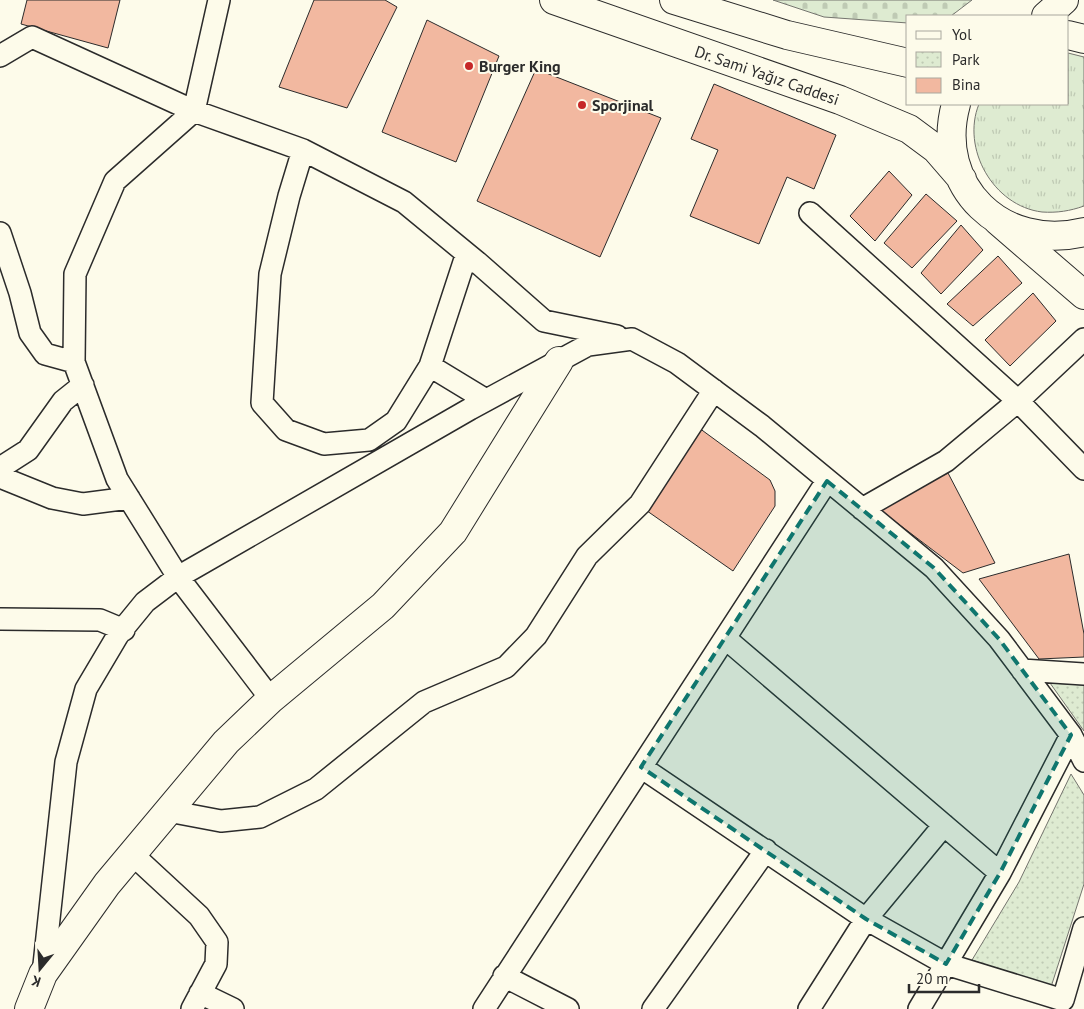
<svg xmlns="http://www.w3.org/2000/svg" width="1084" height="1009" font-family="'PT Sans',sans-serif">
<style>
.grass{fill:url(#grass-tufts);stroke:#74746e}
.cemetery{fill:url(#cemetery-stones);stroke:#74746e}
.park{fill:url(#park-dots);stroke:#74746e}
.building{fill:#f2b8a0;stroke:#2b2b2b}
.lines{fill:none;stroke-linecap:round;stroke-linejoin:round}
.street-casing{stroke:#2b2b2b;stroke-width:24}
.secondary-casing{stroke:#2b2b2b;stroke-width:30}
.primary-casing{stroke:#2b2b2b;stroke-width:30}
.street{stroke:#fdfbea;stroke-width:21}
.secondary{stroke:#fdfbea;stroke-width:28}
.primary{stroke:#fdfbea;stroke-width:28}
.marked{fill:#0f766e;fill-opacity:0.2;stroke:#0f766e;stroke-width:4;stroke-dasharray:10 6;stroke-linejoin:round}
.poi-dot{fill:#c62828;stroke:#fdfbea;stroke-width:2}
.labels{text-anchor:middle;stroke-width:4;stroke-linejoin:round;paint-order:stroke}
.poi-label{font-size:16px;font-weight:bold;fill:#2b2b2b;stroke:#fdfbea;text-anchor:start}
.street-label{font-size:16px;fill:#2b2b2b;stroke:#fdfbea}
</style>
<defs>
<pattern id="grass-tufts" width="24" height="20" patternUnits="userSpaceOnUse" patternTransform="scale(1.25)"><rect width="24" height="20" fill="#deebd1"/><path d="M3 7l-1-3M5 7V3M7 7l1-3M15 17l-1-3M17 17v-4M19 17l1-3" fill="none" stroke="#bfcab4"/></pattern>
<pattern id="cemetery-stones" width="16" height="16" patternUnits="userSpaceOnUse" patternTransform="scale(1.25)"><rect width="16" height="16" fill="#deebd1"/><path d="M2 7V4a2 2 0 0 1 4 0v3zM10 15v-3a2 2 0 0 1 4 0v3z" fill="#bfcab4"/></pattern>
<pattern id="park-dots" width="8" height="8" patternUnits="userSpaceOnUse" patternTransform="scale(1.25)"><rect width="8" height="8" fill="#deebd1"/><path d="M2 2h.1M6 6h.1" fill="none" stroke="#bfcab4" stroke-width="1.8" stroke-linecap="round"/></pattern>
</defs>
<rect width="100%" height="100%" fill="#fdfbea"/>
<path class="grass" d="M1068 53 1084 57V206C1070 211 1057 213 1042 212 993 206 961 148 979 104H1068Z"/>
<path class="cemetery" d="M773 0H972L951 16H908V23L824 17Z"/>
<path class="park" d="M1050 683 1084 685V731Z
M1071 774 1084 795V884L1051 987 972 960 1019 882Z"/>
<path class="building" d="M27 0H120L108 48 21 24Z
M314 0H385L397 7 347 108 279 87Z
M427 20 499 56 456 162 382 132Z
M536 69 661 118 600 257 477 201Z
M714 84 836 135 814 189 787 177 759 244 690 216 718 150 691 139Z
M889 171 912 195 875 241 850 216Z
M926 194 957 221 912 268 884 243Z
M961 225 983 250 941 294 921 273Z
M998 256 1022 283 973 326 947 304Z
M1033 293 1056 321 1010 366 985 340Z
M695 425 770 480 775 491V506L733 571 640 506Z
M948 473 995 563 963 573 876 507Z
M1069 554 1084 634V657L1039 659 979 579Z"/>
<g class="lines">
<g class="street-casing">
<path id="street" d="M219 0 194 111 115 181 75 274 74 362 117 479 178 577 271 699
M0 56 32 37 194 111 303 150 404 202 477 262
M303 150 289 196 270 274 262 403 286 430 324 444 369 440 396 421 430 366
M810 213 1018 401 1084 469
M0 233 20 293 30 333 45 354 74 362
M486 400 430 366 464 262H477L544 321 617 336
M0 468 28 450 63 401 83 385
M0 477 52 498 83 504 129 498
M862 509 946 461 1018 401 1084 339
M0 619 100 620 124 630
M725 638 1000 873
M1022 670 1084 674
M641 767 866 919 809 1009
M168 811 221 821 260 817 316 789 424 702 506 667 536 636 587 556 640 504 714 390
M944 825 866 919 946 964 1063 1000 1084 928
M132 854 199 916 217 942 216 964 192 1009
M43 974 66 762 86 689 118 635 145 602 178 577 470 409 588 345 632 339 677 363 762 426 934 568 999 639 1071 735 1084 761
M504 976 568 1009
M200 993 233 1009
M484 1009 827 481
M653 1009 766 850
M919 1009 1000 873 1071 735"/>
</g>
<g class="secondary-casing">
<path id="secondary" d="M1046 16 1064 0
M998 221 1084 295
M29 1009 43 974 107 884 226 742 271 699 383 606 453 532 559 361"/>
</g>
<g class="primary-casing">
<path id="primary" d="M554 0 840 100 909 129 936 149 962 179
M674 0 787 35 908 63
M1068 35 1084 39
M956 104C933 187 1003 252 1084 232"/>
</g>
<use href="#street" class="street"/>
<use href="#secondary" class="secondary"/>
<use href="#primary" class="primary"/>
</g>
<path class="marked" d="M827 481 934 568 999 639 1071 735 1000 873 946 964 866 919 641 767Z"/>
<g class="poi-dot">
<circle cx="469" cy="66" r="5"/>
<circle cx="582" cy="105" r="5"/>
</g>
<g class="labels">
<g class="poi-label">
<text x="479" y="72">Burger King</text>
<text x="592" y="111">Sporjinal</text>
</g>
<g class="street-label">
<text transform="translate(767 75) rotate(19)" y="6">Dr. Sami Yağız Caddesi</text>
</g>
</g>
<rect x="906" y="15" width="162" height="90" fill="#fdfbea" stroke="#a9a89e"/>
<rect x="916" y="31" width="25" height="8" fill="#fdfbea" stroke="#a9a89e"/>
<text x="952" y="40" font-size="15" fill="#2b2b2b">Yol</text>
<rect x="916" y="52" width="25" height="15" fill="url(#park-dots)" stroke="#a9a89e"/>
<text x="952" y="65" font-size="15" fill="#2b2b2b">Park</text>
<rect x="916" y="78" width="25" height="15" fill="#f2b8a0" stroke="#a9a89e"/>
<text x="952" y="90" font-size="15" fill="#2b2b2b">Bina</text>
<g transform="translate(40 969) rotate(198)" stroke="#fdfbea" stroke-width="4" paint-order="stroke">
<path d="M0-4L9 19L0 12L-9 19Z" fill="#2b2b2b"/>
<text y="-8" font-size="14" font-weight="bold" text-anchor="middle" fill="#2b2b2b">K</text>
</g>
<path d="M909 984v8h70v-8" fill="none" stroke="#2b2b2b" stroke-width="2.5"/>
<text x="916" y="984" font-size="15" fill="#2b2b2b" stroke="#fdfbea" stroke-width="4" paint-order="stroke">20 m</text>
</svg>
